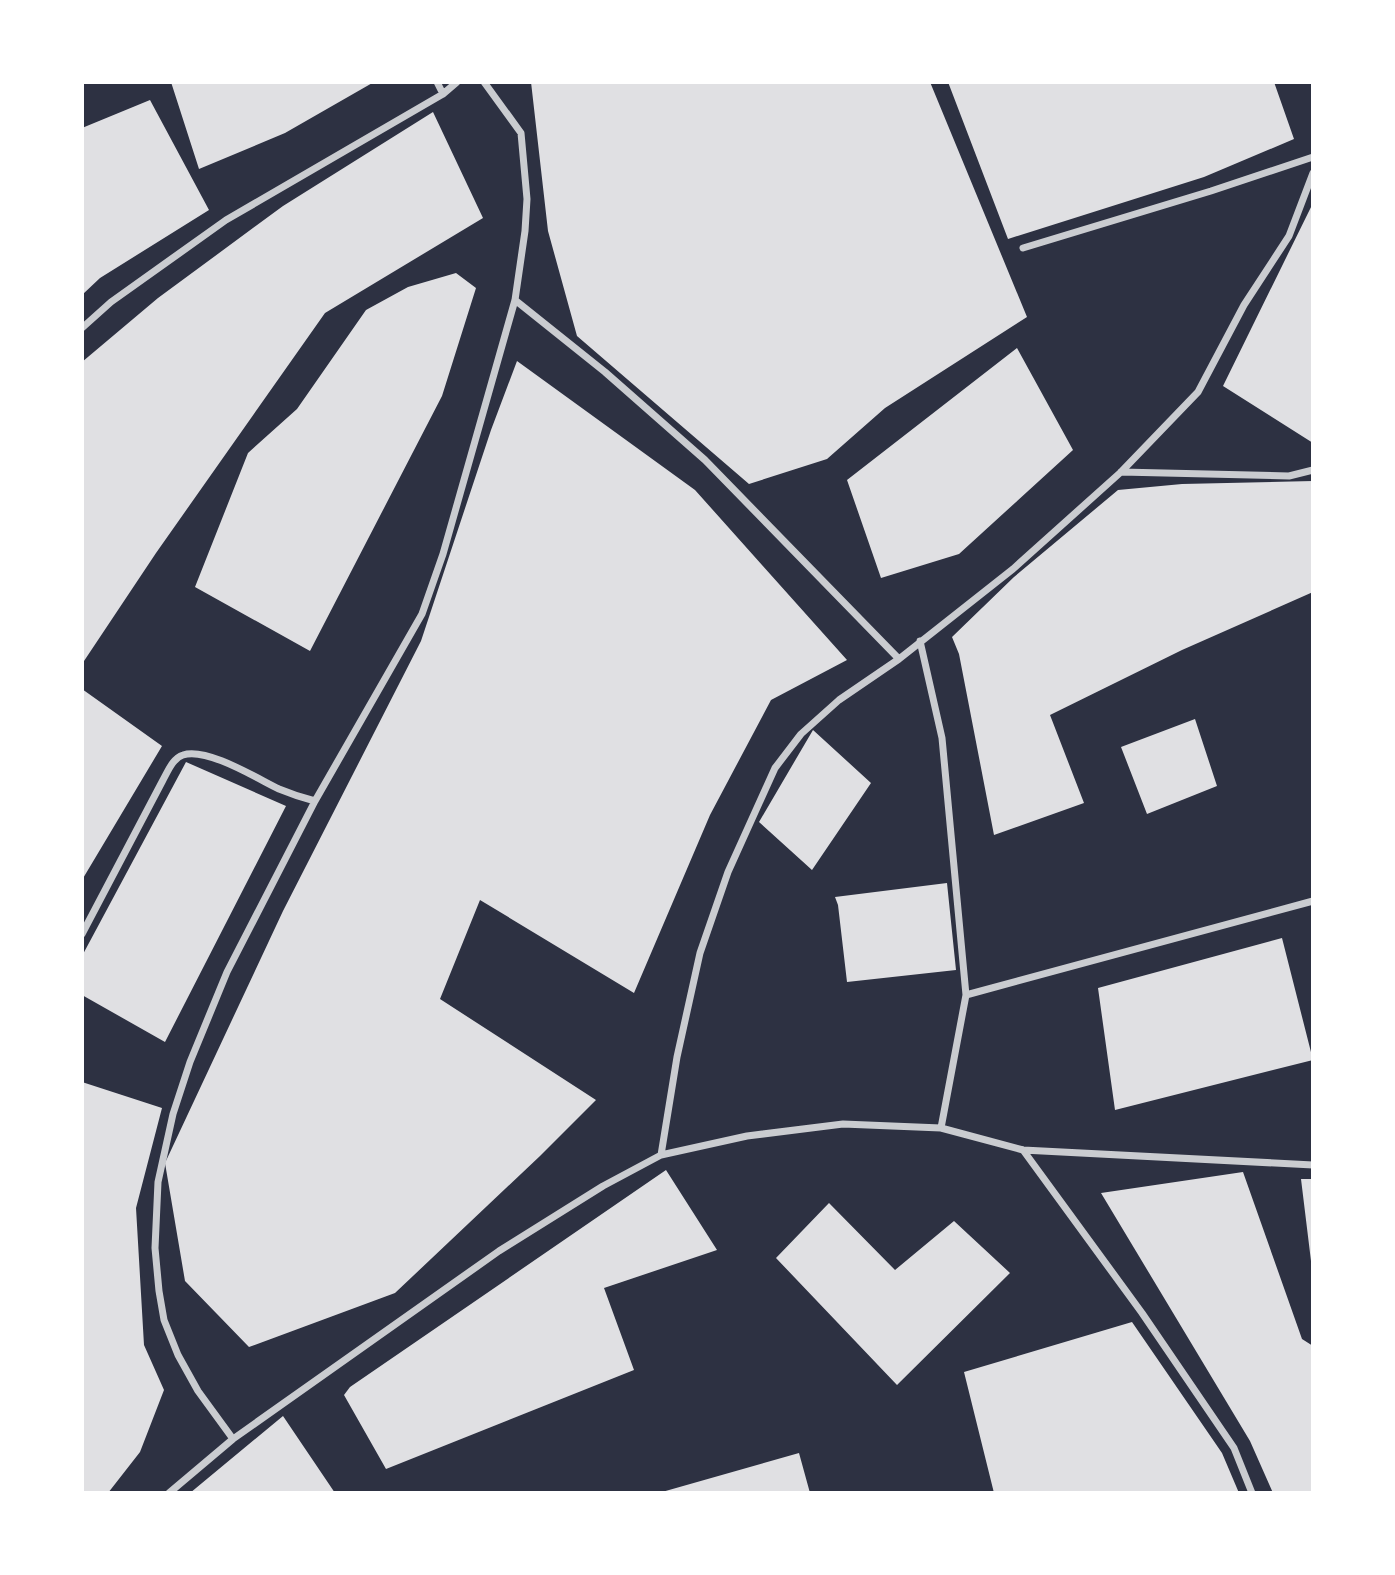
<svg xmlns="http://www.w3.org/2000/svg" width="1395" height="1575" font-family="'Golos Text',sans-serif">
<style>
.building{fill:#e0e0e3}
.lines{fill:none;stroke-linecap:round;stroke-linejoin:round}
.minor{stroke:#caccd0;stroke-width:7}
</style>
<rect width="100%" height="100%" fill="#2d3142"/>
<path class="building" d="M171 82H374L285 133 199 169Z
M531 82H930L1027 317 885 408 827 459 749 484 577 336 548 231Z
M948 82H1274L1294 139 1204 177 1008 239Z
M150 100 209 210 100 278 82 295V128Z
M433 112 483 218 325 313 156 553 82 664V362L158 298 283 206Z
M1313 203V443L1223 386Z
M456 273 476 288 442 396 310 651 195 587 248 453 297 409 366 310 408 287Z
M1017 348 1073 450 959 554 881 578 847 480Z
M517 361 695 490 847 660 771 700 710 815 634 993 480 900 440 999 596 1100 540 1156 395 1293 249 1347 185 1281 165 1163 283 911 421 641 491 430Z
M1313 481V592L1182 650 1050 715 1084 803 994 835 959 654 952 637 1014 577 1118 490 1182 484Z
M82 689 162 746 82 880Z
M1195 719 1217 786 1147 814 1121 747Z
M813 730 871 783 812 870 759 822Z
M186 762 286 806 165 1042 82 995V956Z
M947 883 956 970 847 982 838 905 835 897Z
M1282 938 1313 1060 1115 1110 1098 988Z
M82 1082 162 1108 136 1208 144 1345 164 1390 140 1452 108 1493H82Z
M666 1170 717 1250 604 1288 634 1370 386 1469 344 1395 350 1387Z
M1243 1172 1302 1339 1313 1346V1493H1273L1250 1441 1101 1193Z
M1301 1179H1313V1261H1311Z
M829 1203 895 1270 954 1221 1010 1273 897 1385 776 1258Z
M1132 1322 1222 1453 1239 1493H994L964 1372Z
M283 1416 335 1493H190Z
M799 1453 810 1493H663L662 1492Z"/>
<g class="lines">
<path class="minor" d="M437 82 443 94
M1023 248 1211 191 1313 157
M515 300 605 372 705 460 899 659
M82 328 111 302 226 220 443 94 457 82
M1121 472 1289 476 1313 470
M920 641 942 738 966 995 941 1128
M82 934 163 780C168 771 173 758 183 755 207 747 258 779 279 789 291 794 303 798 315 801
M966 995 1313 901
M1023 1150 1142 1313 1234 1448 1252 1493
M661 1155 677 1057 700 953 728 872 775 768 801 734 839 700 899 659 1013 569 1121 472 1198 392 1244 305 1289 236 1313 173
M233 1439 198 1391 178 1355 164 1320 159 1291 155 1248 158 1182 173 1114 190 1062 227 972 315 801 422 614 443 554 515 300 525 231 527 199 521 133 484 82
M169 1493 233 1439 499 1251 603 1186 661 1155 747 1136 843 1124 941 1128 1023 1150 1313 1165"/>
</g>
<rect width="1395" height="1575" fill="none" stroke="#ffffff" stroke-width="168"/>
</svg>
